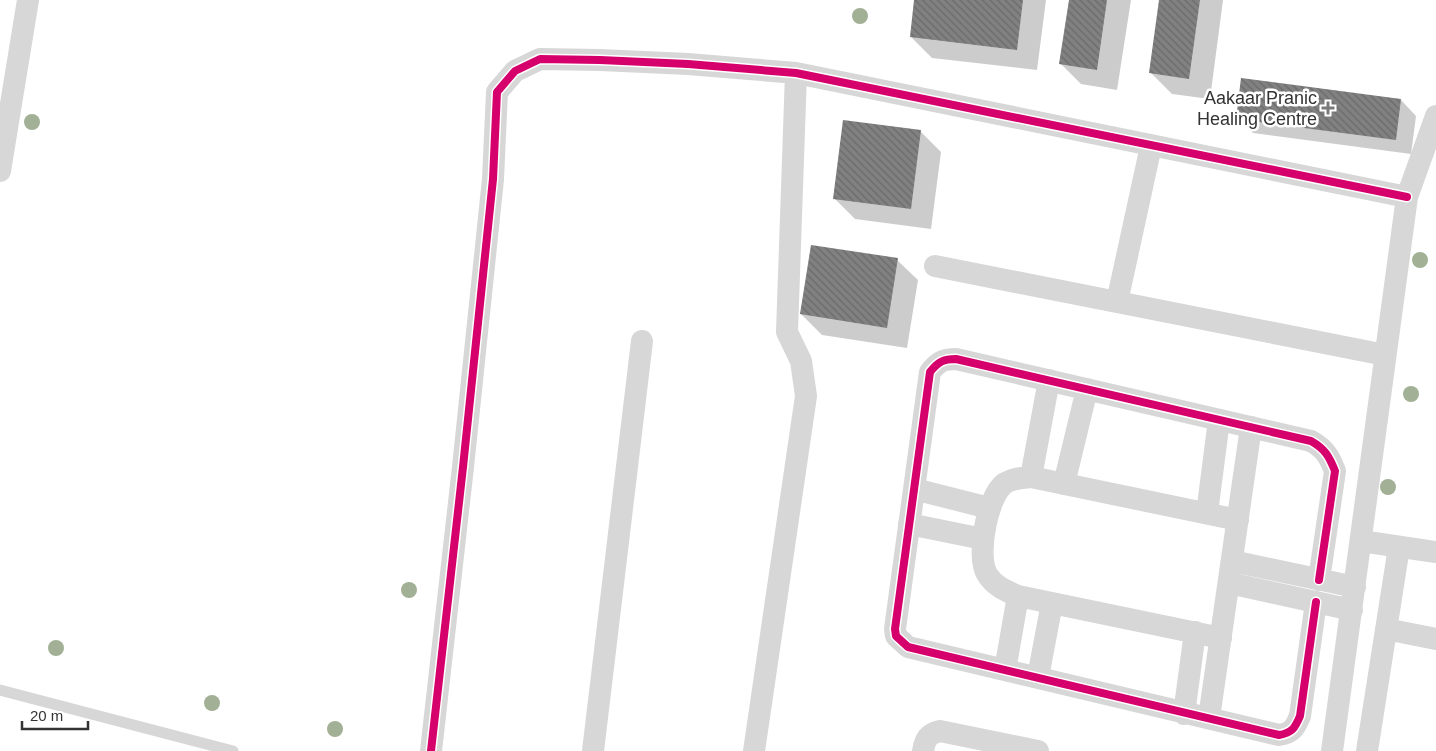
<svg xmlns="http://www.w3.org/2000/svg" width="1436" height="751" font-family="Arial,sans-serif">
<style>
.shadow{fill:#0003}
.building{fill:url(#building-back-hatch)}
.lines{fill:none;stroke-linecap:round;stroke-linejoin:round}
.lane{stroke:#d7d7d7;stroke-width:11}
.street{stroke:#d7d7d7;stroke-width:22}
.cycleway-casing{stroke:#fff;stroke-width:11}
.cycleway{stroke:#d6006c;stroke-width:8}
.tree{fill:#a2b095}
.poi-dot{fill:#7a7a7a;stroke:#fff;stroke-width:2}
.labels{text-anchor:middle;stroke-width:5;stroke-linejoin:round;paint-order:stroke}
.poi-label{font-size:18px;fill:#333;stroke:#fff;text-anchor:end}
</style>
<defs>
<pattern id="building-back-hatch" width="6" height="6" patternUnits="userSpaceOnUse" patternTransform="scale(1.25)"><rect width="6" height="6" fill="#818181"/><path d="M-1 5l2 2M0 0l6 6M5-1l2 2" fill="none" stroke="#6a6a6a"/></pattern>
</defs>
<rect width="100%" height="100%" fill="#fff"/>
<path class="shadow" d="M916 0H1046L1037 70 932 58 911 37Z
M1070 0H1131L1117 90 1081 84 1060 63Z
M1160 0H1223L1210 99 1172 94 1151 73Z
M1401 100 1416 116 1411 154 1253 133 1237 118Z
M920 131 941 152 931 229 855 219 834 198Z
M897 260 918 280 907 348 822 335 801 314Z"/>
<path class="building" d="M914 0H1023L1017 50 910 37Z
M1069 0H1107L1097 70 1059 64Z
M1159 0H1200L1189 79 1149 73Z
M1241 78 1401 99 1396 140 1236 119Z
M843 120 921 130 911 209 833 199Z
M811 245 898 258 887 328 800 314Z"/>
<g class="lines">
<path class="lane" d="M0 690 233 751"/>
<path class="street" d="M0 171 28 0
M935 266 1385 355
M1117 302 1151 146
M1031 477 1049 380
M1064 484 1087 389
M914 489 989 508
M1207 513 1219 420
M909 524 983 539
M1361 541 1436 552
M1232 561 1355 587
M1229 583 1352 610
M1316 602 1300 716C1295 728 1292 733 1279 735L908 647 896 636 895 629 930 372C938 362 943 359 956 359L1311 441C1325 449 1329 456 1335 471L1319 580
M1386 629 1436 639
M1221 638 1018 596C1006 591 994 586 987 574 976 556 987 496 1005 483 1013 478 1022 478 1031 477L1238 520
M1005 670 1018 596
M1038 677 1052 603
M1184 714 1195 632
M1209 718 1251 427
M431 751 463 467 493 179 497 92 515 71 540 59 600 60 688 64 796 73 1407 197
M593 751 642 341
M754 751 806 396 801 361 787 332 796 73
M923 751C925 739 928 734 940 731L1038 751
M1332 751 1407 197 1436 116
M1367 751 1399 547"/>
<g class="cycleway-casing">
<path id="cycleway" d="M1316 602 1300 716C1295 728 1292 733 1279 735L908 647 896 636 895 629 930 372C938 362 943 359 956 359L1311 441C1325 449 1329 456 1335 471L1319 580
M431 751 463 467 493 179 497 92 515 71 540 59 600 60 688 64 796 73 1407 197"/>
</g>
<use href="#cycleway" class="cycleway"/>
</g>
<g class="tree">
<circle cx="860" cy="16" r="8"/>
<circle cx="32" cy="122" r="8"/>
<circle cx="1420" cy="260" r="8"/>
<circle cx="1411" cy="394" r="8"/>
<circle cx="1388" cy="487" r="8"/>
<circle cx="409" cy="590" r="8"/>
<circle cx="56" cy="648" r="8"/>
<circle cx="212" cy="703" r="8"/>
<circle cx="335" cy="729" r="8"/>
</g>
<path class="poi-dot" d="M1325.5 100.5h5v5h5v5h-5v5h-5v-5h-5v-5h5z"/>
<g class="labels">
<g class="poi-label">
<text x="1317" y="104">Aakaar Pranic<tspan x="1317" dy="21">Healing Centre</tspan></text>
</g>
</g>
<path d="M22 721v8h66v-8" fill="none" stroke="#333333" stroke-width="2.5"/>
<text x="30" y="721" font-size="15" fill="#333333" stroke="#ffffff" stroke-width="4" paint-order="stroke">20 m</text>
</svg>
